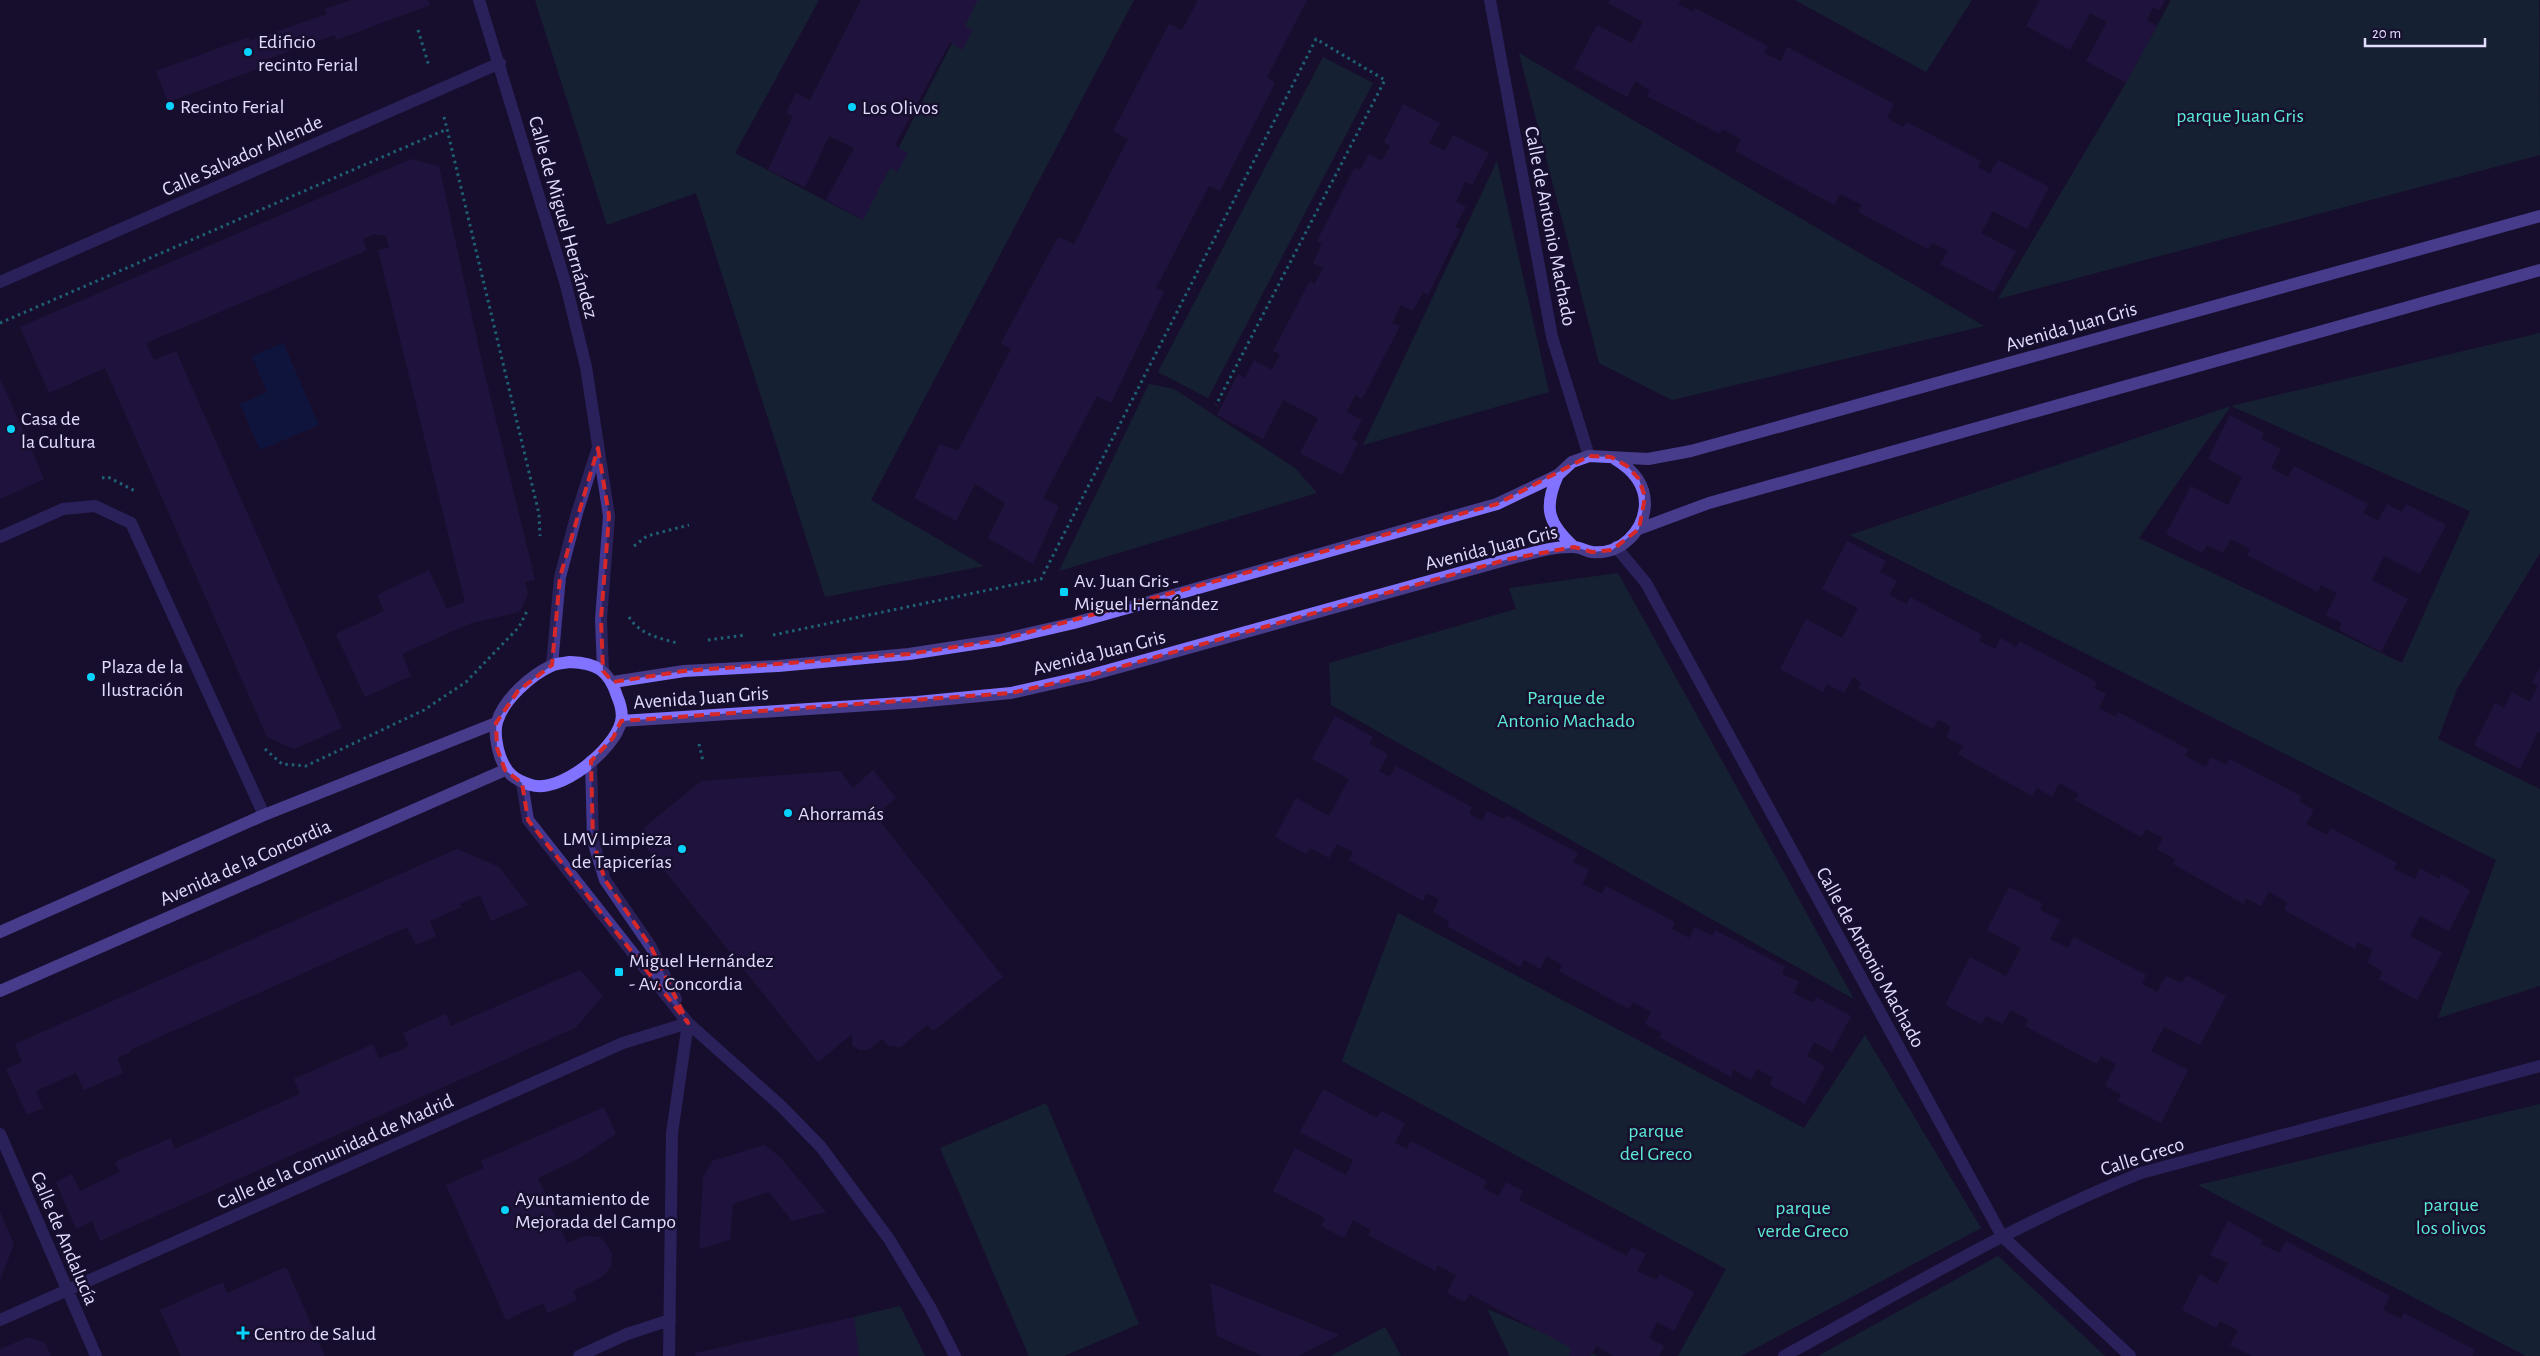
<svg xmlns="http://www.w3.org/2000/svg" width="2540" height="1356" font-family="'Alegreya Sans',sans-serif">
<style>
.green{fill:#123738;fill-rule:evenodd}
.water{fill:#061b50}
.building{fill:#291950}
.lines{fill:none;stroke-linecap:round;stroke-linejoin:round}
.path{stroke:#26c6c9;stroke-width:3;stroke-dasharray:2.5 4;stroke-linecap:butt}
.street{stroke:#413690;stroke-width:12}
.secondary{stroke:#8173ff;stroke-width:12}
.marked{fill:none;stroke:#d62828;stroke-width:4;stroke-dasharray:10 6;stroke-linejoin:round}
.poi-dot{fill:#08d3ff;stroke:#170f2d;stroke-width:2}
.labels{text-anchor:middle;stroke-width:5;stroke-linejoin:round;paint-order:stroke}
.poi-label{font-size:20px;fill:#e2dcff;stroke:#170f2d;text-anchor:start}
.park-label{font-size:20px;fill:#5cebd2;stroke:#170f2d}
.street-label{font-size:20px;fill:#e2dcff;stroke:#170f2d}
</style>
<rect width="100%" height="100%" fill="#170f2d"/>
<path class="green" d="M535 0H819L735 153 862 220 974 0H1134L871 500 984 566 825 597 696 193 607 225Z
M1795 0H1972L1926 72Z
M2171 0H2539L2540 155 1998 299 2126 83Z
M1519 53 1984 326 1672 400 1599 363Z
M1323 57 1373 83 1208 398 1158 372Z
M1497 161 1549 392 1363 445Z
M2540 333V553L2457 689 2438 739 2540 789V986L2438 1018 2496 860 1850 535 2231 406ZM2231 406 2470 511 2402 663 2139 538Z
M1149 384 1174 389 1295 468 1317 493 1059 571Z
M1618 573 1854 999 1331 705 1329 663 1516 609 1509 588Z
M1398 913 1804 1128 1865 1035 1981 1228 1741 1356H1678L1726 1269 1342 1061Z
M1046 1103 1139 1324 1064 1356H1029L940 1148Z
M2540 1104V1356H2526L2198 1185Z
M1998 1256 2105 1356H1818Z
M900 1306 925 1356H859L854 1317Z
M1487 1309 1598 1356H1510Z
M1385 1327 1401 1356H1331Z"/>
<path class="water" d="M283 343 319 425 260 450 240 404 267 392 252 356Z"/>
<path class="building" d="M351 0H428L430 5 336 40 335 35 259 62 260 68 168 102 156 71 249 37 250 41 327 14 325 9Z
M861 0H978L965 26 973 30 962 50 950 42 895 145 908 153 897 172 890 168 863 220 826 200 854 148 829 136 805 187 768 170 793 116 786 113 796 93 810 100Z
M1198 0H1307L1267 77 1275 83 1220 191 1209 186 1156 288 1164 292 1111 403 1097 396 1043 498 1059 506 1033 564 988 538 1005 503 975 484 956 521 914 498 940 444 958 451 1011 349 1001 343 1058 237 1074 244 1128 139 1113 131 1169 24 1182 30Z
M1610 0H1680L1678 4 1693 12 1695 8 1768 46 1764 53 1781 61 1787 47 1894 104 1887 118 1903 127 1907 122 1981 161 1978 167 1990 174 1998 160 2049 187 2027 229 1993 211 1981 233 2016 251 1994 292 1940 264 1948 251 1932 243 1928 249 1858 212 1862 205 1840 194 1834 205 1735 151 1741 139 1722 129 1720 134 1647 96 1650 90 1635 81 1627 97 1574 68 1597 25 1632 43 1643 22 1608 3Z
M2040 0H2165L2159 10 2153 7 2147 20 2157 26 2126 83 2086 61 2107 22 2090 13 2070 50 2026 26Z
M1403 104 1440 123 1429 143 1445 151 1453 135 1489 153 1472 185 1465 182 1456 202 1466 207 1455 227 1460 229 1428 295 1423 292 1413 311 1401 305 1392 323 1400 326 1362 399 1355 395 1347 412 1362 420 1352 439 1358 443 1342 475 1300 453 1318 418 1283 400 1263 439 1217 415 1238 374 1245 378 1254 360 1272 370 1280 354 1273 351 1310 281 1315 284 1323 268 1313 263 1322 244 1317 241 1355 167 1360 170 1369 154 1382 161 1390 146 1384 142Z
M411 159 439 166 483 367 535 580 525 582 528 594 520 612 471 623 402 654 411 676 365 697 336 634 384 611 377 595 429 570 447 609 465 602 378 250 389 248 386 236 374 234 363 239 367 250 146 343 154 360 176 351 342 728 294 749 267 737 105 368 49 393 20 327Z
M0 378 44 479 0 499Z
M2230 415 2264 433 2261 439 2281 449 2271 468 2288 477 2294 466 2368 504 2363 513 2378 521 2387 504 2402 512 2406 504 2446 525 2420 574 2384 556 2372 580 2408 599 2381 652 2339 630 2342 623 2326 615 2337 593 2321 585 2318 592 2247 555 2250 549 2231 539 2223 553 2207 545 2202 553 2166 534 2191 486 2228 505 2242 477 2208 459Z
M1847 541 1886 561 1880 572 1897 581 1889 595 1907 604 1910 597 1982 635 1979 641 1995 649 2001 638 2016 647 2019 641 2097 682 2094 688 2106 694 2099 708 2116 717 2118 712 2188 749 2185 756 2206 767 2211 757 2226 765 2230 759 2301 796 2299 801 2314 810 2306 824 2327 835 2331 828 2397 863 2394 869 2415 879 2420 868 2439 879 2441 874 2470 890 2449 931 2420 916 2410 936 2442 953 2417 1000 2379 979 2383 972 2367 962 2373 950 2358 942 2355 949 2284 910 2287 902 2269 892 2261 906 2246 898 2244 904 2173 864 2175 859 2157 849 2163 838 2146 829 2141 837 2075 800 2079 794 2059 783 2052 797 2037 788 2032 796 1958 754 1963 746 1946 737 1951 727 1938 719 1933 729 1858 688 1861 682 1853 677 1844 693 1827 684 1823 692 1780 669 1806 619 1842 638 1858 608 1822 589Z
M2540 667V733L2538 732 2520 769 2474 745 2495 703 2504 708 2512 692 2530 702 2538 686 2532 683Z
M1335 716 1373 737 1369 744 1388 754 1379 771 1390 777 1396 766 1472 807 1469 814 1482 821 1487 811 1504 819 1506 815 1578 853 1573 862 1589 870 1582 884 1602 894 1606 886 1675 922 1672 929 1689 938 1695 927 1712 936 1715 930 1785 967 1782 974 1799 982 1793 993 1813 1003 1816 997 1851 1016 1832 1052 1814 1042 1807 1056 1825 1066 1805 1104 1770 1085 1773 1077 1757 1069 1751 1080 1733 1069 1731 1077 1659 1037 1662 1033 1645 1024 1651 1012 1633 1002 1629 1009 1559 971 1562 965 1547 956 1540 969 1524 960 1520 967 1447 926 1449 921 1433 912 1439 899 1427 893 1423 901 1349 860 1353 852 1337 844 1329 858 1310 848 1306 854 1275 837 1296 798 1329 816 1349 779 1312 759Z
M873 770 896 798 875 815 1003 977 933 1031 927 1025 901 1047 889 1046 882 1039 868 1050H859L852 1045V1034L818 1062 641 841V834L645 827 701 781 840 771 853 788Z
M457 849 499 867 528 905 491 921 480 895 460 904 462 907 430 921 436 936 416 945 407 927 130 1050 131 1052 117 1058 123 1073 84 1090 76 1073 36 1091 43 1108 27 1115 6 1069 22 1062 15 1044Z
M2009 887 2043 904 2040 910 2060 920 2050 939 2068 948 2074 937 2146 975 2142 984 2157 992 2166 976 2182 983 2186 975 2226 996 2200 1045 2164 1027 2151 1051 2188 1070 2161 1123 2118 1101 2121 1094 2105 1086 2116 1064 2101 1056 2097 1064 2025 1026 2029 1020 2010 1010 2003 1024 1986 1016 1981 1024 1945 1005 1970 957 2006 976 2021 948 1987 930Z
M580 970 603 996 575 1028 100 1241 92 1221 76 1229 56 1182 72 1174 80 1191 120 1172 115 1162 171 1138 175 1149 300 1094 294 1079 373 1044 379 1059 394 1052 395 1053 409 1046 403 1033 446 1014 451 1026Z
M1323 1089 1377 1118 1381 1111 1405 1123 1395 1143 1407 1149 1411 1141 1487 1181 1483 1188 1499 1196 1506 1182 1523 1191 1519 1200 1627 1256 1631 1247 1646 1254 1637 1271 1656 1280 1660 1274 1694 1292 1674 1331 1657 1322 1649 1338 1664 1346 1659 1356H1614L1596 1346 1591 1356H1569L1571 1348 1469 1294 1465 1302 1447 1293 1456 1275 1437 1265 1436 1271 1368 1235 1371 1230 1353 1220 1344 1238 1321 1226 1325 1218 1273 1191 1295 1148 1346 1175 1353 1160 1300 1132Z
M604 1107 616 1134 578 1159 538 1178 567 1243 585 1236 599 1237 604 1241 612 1253 611 1267 602 1277 573 1291 577 1300 548 1313 543 1303 506 1320 446 1185 484 1168 481 1161Z
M764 1145 779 1156 826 1212 792 1221 769 1192 733 1204 730 1240 699 1249 703 1178 712 1161Z
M0 1212 14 1244 0 1280Z
M2228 1221 2263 1240 2261 1244 2279 1253 2286 1241 2390 1296 2383 1310 2401 1319 2404 1313 2475 1350 2472 1356H2252L2230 1345 2238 1330 2220 1321 2216 1328 2182 1310 2200 1274 2217 1284 2228 1263 2210 1255Z
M286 1267 325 1356H181L160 1310 223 1282 227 1293Z
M1210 1283 1339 1335 1298 1356H1263L1217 1336Z
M854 1317 859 1356H695L696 1353Z
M29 1337 45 1343 51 1356H0V1349Z"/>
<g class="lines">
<path class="path" d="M418 30 429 66
M444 117 447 129
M0 323 447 129 539 514 540 536
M102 478 108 477 135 491
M634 546 647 536 689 525
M629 617C639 634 659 638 677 643
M773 635 1041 579 1316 39 1385 80 1216 405
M708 640 745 635
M699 744 703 761
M265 749 282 764 306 766 424 710 466 682 519 627 528 609"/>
<path class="street" d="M479 0 566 285 586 367 609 516 601 619 603 671
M1490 0 1552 337 1589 456
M0 282 500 63
M0 537 63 509 95 506 131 523 264 815
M1616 547 1646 583 2002 1236 2130 1356
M552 665 560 577 577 513 597 450
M591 761 593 841 605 880 651 947 676 999
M522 783 528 820 688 1023 781 1106 821 1147 889 1239 930 1307 955 1356
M0 1134 96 1356
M0 1320 623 1043 688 1023
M579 1356 627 1334 670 1320
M669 1356 672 1133 688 1023
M1784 1356C1901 1292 2017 1222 2141 1173L2540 1066"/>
<path class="secondary" d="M1558 475C1543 508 1548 523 1574 547
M1639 529 1709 503 2540 270
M570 662C596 663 609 670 617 696 620 703 623 714 621 722 614 750 560 794 531 785 514 780 506 773 500 756 497 747 494 732 497 722 503 700 531 675 551 666 556 663 564 663 570 662Z
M613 682 684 671 778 666 909 654 1000 640 1074 623 1497 504 1558 475 1572 462 1589 456 1648 459 1691 451 2540 216
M621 721 917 702 1011 693 1091 675 1509 559C1530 554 1552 546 1573 547 1580 547 1586 551 1592 552 1621 555 1644 531 1645 504 1645 483 1632 469 1615 459
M0 932 264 815 496 723
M0 991 505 770"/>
</g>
<path d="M0 0H2540V1356H0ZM598 448 609 516 601 619 603 671 613 682 684 671 909 654 1000 640 1497 504 1589 456 1611 457 1627 466 1639 479 1645 497 1639 529 1612 550 1592 552 1574 547 1509 559 1091 675 1011 693 621 721 613 738 591 761 593 841 605 880 651 947 688 1023 528 820 522 783 505 770 497 748 496 723 518 691 552 665 560 577Z" fill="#170f2d" fill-opacity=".55" fill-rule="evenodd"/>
<path class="marked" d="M598 448 609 516 601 619 603 671 613 682 684 671 909 654 1000 640 1497 504 1589 456 1611 457 1627 466 1639 479 1645 497 1639 529 1612 550 1592 552 1574 547 1509 559 1091 675 1011 693 621 721 613 738 591 761 593 841 605 880 651 947 688 1023 528 820 522 783 505 770 497 748 496 723 518 691 552 665 560 577Z"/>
<g class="poi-dot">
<circle cx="248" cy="52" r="5"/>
<circle cx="170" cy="106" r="5"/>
<circle cx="852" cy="107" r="5"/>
<circle cx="11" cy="429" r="5"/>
<rect x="1059" y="587" width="10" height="10" rx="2.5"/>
<circle cx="91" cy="677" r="5"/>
<circle cx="788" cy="813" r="5"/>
<circle cx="682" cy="849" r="5"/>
<rect x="614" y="967" width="10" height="10" rx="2.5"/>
<circle cx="505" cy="1210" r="5"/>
<path d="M240.5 1325.5h5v5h5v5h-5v5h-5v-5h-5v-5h5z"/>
</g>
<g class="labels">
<g class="poi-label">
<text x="258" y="48">Edificio<tspan x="258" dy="23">recinto Ferial</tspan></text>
<text x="180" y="113">Recinto Ferial</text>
<text x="862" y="114">Los Olivos</text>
<text x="21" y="425">Casa de<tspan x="21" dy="23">la Cultura</tspan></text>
<text x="1074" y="587">Av. Juan Gris -<tspan x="1074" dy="23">Miguel Hernández</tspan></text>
<text x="101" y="673">Plaza de la<tspan x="101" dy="23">Ilustración</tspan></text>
<text x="798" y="820">Ahorramás</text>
<text x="672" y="845" text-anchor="end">LMV Limpieza<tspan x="672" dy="23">de Tapicerías</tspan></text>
<text x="629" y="967">Miguel Hernández<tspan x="629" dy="23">- Av. Concordia</tspan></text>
<text x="515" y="1205">Ayuntamiento de<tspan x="515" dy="23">Mejorada del Campo</tspan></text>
<text x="254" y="1340">Centro de Salud</text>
</g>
<g class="park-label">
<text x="2240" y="122">parque Juan Gris</text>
<text x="1566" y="704">Parque de<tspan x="1566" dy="23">Antonio Machado</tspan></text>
<text x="1656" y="1137">parque<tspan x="1656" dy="23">del Greco</tspan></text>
<text x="2451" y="1211">parque<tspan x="2451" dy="23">los olivos</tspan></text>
<text x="1803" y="1214">parque<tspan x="1803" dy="23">verde Greco</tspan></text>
</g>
<g class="street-label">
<text transform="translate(242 155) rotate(-24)" y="7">Calle Salvador Allende</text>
<text transform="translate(564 217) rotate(74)" y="7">Calle de Miguel Hernández</text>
<text transform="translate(1551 226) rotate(79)" y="7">Calle de Antonio Machado</text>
<text transform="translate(2071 326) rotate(-16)" y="7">Avenida Juan Gris</text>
<text transform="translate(1491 547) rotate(-14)" y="7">Avenida Juan Gris</text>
<text transform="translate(1099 652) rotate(-14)" y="7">Avenida Juan Gris</text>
<text transform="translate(701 697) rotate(-4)" y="7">Avenida Juan Gris</text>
<text transform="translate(245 862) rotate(-24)" y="7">Avenida de la Concordia</text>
<text transform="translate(1871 957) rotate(61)" y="7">Calle de Antonio Machado</text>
<text transform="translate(335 1151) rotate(-24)" y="7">Calle de la Comunidad de Madrid</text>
<text transform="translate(2142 1156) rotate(-18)" y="7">Calle Greco</text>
<text transform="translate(65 1238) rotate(67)" y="7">Calle de Andalucía</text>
</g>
</g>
<path d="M2365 38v8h120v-8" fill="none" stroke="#e2dcff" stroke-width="2.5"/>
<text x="2372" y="38" font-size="15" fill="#e2dcff" stroke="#170f2d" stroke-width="4" paint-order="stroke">20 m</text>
</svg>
